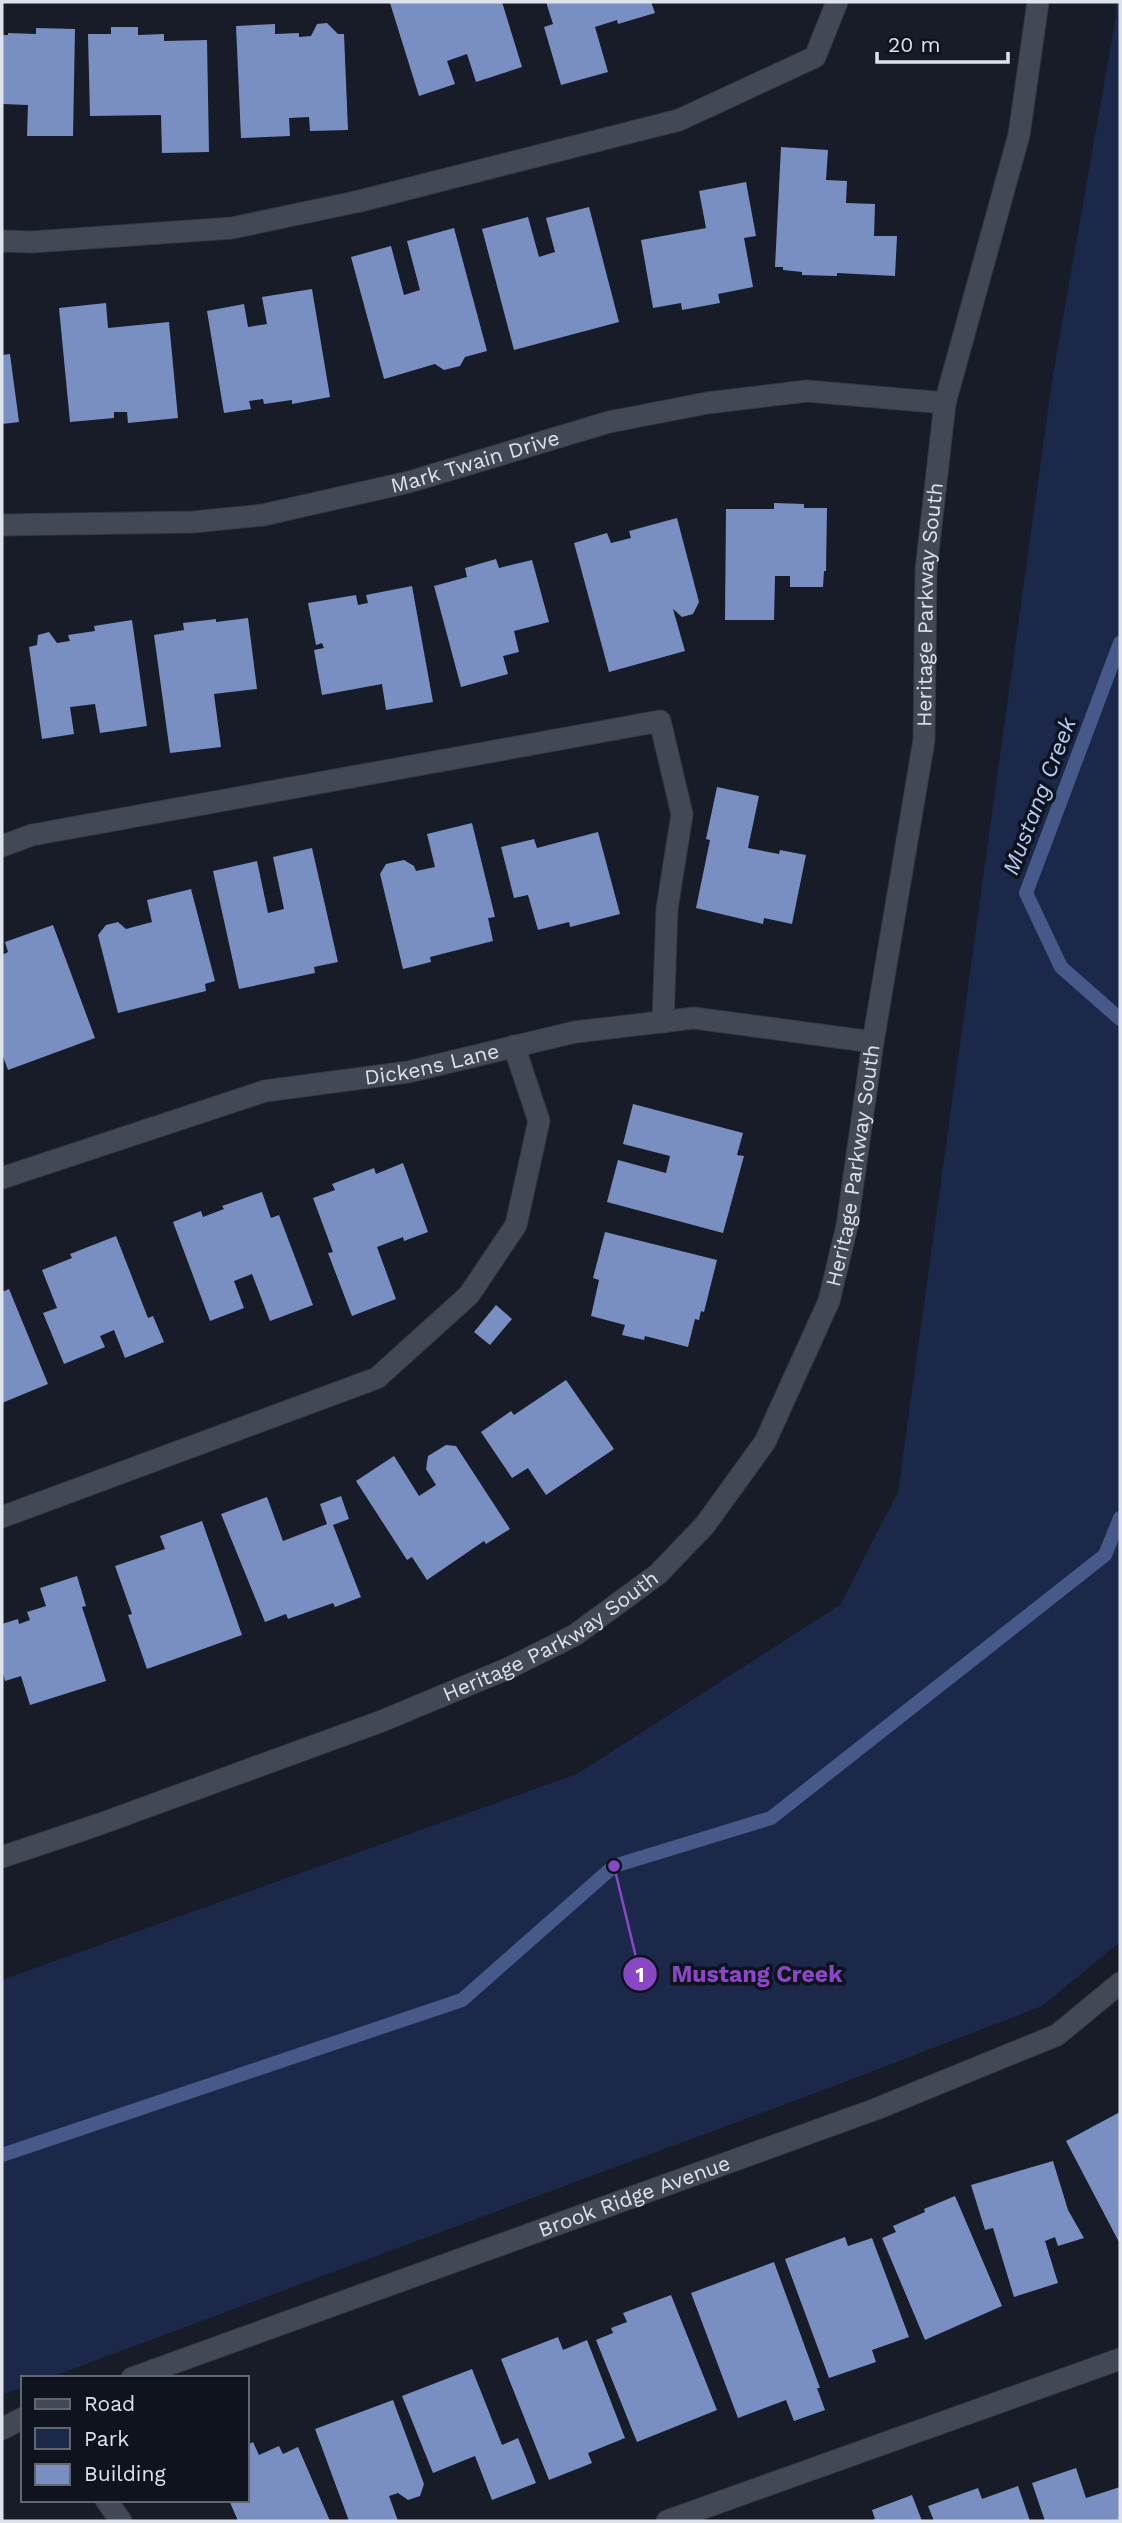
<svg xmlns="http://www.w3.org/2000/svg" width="1122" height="2523" font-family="'Work Sans',sans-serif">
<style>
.green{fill:#1b284a}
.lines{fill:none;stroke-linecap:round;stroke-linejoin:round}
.stream{stroke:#465988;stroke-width:14}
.building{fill:#798fc2}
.minor-casing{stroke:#343740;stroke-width:23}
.minor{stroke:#424855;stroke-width:21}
.labels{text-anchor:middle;stroke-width:7;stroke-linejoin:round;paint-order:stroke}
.street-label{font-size:21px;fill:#dee2ea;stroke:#0e131e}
.water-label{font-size:23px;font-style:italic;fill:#b7cbf7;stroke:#0e131e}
.leader{fill:none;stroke:#8a47c5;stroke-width:2.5}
.callout-dot{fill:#8a47c5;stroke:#0e131e;stroke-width:2.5}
.mark-label{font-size:21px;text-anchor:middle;font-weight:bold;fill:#fff}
.callout-label{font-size:23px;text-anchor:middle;font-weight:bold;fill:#8a47c5;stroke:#0e131e;stroke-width:7;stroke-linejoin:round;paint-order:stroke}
</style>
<rect width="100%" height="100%" fill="#171c28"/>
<path class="green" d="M1116 2H1120V1942L1042 2006 834 2086 48 2378H23V2387L2 2395V1980L577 1774 840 1605 898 1492 1052 381 1116 16Z"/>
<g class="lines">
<path class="stream" d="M1120 643 1026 893 1061 967 1120 1019
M2 2155 462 2000 614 1866 771 1818 1105 1555 1120 1518"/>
</g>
<path class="building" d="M392 2H502L522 67 476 82 467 54 447 61 455 84 419 96 390 3Z
M546 2H651L655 13 618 24 617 20 595 27 608 72 561 85 544 27 553 24Z
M327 23 338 34H344L348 130 310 131 309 117 289 118 290 136 241 138 236 26 275 24V34L299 33V37L311 36 317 24Z
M111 27H138V35L164 34V41L207 40 209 152 162 153 161 115 90 116 88 34H111Z
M36 28 75 29 73 136H27L28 105 2 104V35H8V33L36 34Z
M781 147 828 150 826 180 847 181 846 203 875 204 874 236H897L895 276 837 273V276L802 275V272L783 270V267H775Z
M746 182 756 236 744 238 753 287 718 294 720 303 682 310 681 303 653 308 641 240 706 228 699 191Z
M589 207 619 322 514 350 482 229 528 217 539 257 555 252 546 218Z
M454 228 487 351 465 357 460 366 444 370 435 364 384 379 351 257 391 246 404 295 420 290 407 241Z
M312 289 330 397 292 404V400L264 404 263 399 249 401 251 409 224 413 207 311 244 304 248 327 267 324 262 297Z
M106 303 108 328 169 322 178 418 128 423 127 412H114V418L70 422 59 308Z
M10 354 19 422 2 424V355Z
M774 503 804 504V508H827L826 571H824L823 587H790V576H775L774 620H725L726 509H774Z
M677 518 699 602 693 614 682 617 673 609 685 651 609 672 574 543 607 533 611 543 631 538 629 531Z
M496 559 499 568 532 560 549 622 514 631 519 652 503 656 508 674 461 687 434 586 467 577 465 568Z
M412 586 433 702 386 710 382 684 322 695 314 650 324 648 322 643 316 645 308 603 356 595 358 605 368 603 366 595Z
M248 618 257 689 214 694 221 747 170 753 154 635 184 630 183 623 216 619V622Z
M132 620 147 726 100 733 95 704 70 707 74 734 42 739 29 647 37 645 38 635 49 632 57 643 70 641 68 635 95 631 94 626Z
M717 787 759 796 748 848 779 854 780 850 806 855 792 924 764 918 763 924 696 908 710 840 706 839Z
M472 823 495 917 488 918 493 941 430 957 431 962 403 969 380 874 386 864 404 860 414 866 416 871 435 867 427 834Z
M598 832 620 914 570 927 569 922 538 930 528 895 514 898 501 847 534 839 537 848Z
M312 848 338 962 314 967 315 973 239 989 213 871 257 861 268 913 284 909 273 857Z
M191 889 215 981 205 984 206 991 118 1013 98 935 106 925 118 922 126 929 152 922 147 900Z
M53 925 95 1038 8 1070 2 1054V955L8 952 5 942Z
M633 1104 743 1133 737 1155 744 1156 723 1233 607 1202 618 1160 666 1173 670 1156 623 1144Z
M403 1163 428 1232 404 1241 403 1237 377 1247 396 1299 352 1316 328 1253 333 1252 313 1198 335 1190 332 1184 374 1168 376 1174Z
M262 1192 271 1218 279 1215 313 1305 270 1321 252 1274 234 1281 244 1308 210 1321 173 1222 201 1211 203 1217 224 1209 222 1206Z
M605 1232 717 1260 704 1312 701 1311 699 1320 695 1319 688 1347 645 1336 644 1340 622 1335 625 1325 591 1316 599 1280 593 1278Z
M116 1236 148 1318 153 1316 164 1342 125 1358 114 1330 100 1336 105 1347 64 1364 43 1313 57 1308 42 1270 72 1258 70 1254Z
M9 1289 48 1384 2 1403V1292Z
M496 1305 512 1319 490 1345 474 1332Z
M566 1380 614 1449 546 1495 528 1468 512 1478 481 1432 511 1411 514 1415Z
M446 1445 456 1446 510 1529 486 1544 484 1541 427 1580 412 1557 407 1560 356 1481 394 1456 419 1496 436 1485 426 1469 428 1456Z
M341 1496 349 1519 333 1525 361 1597 335 1607 333 1603 288 1619 286 1614 265 1622 221 1514 267 1497 283 1541 327 1524 320 1504Z
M202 1521 242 1635 147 1669 128 1615 132 1614 115 1566 165 1549 160 1536Z
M77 1576 86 1606 82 1607 106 1681 30 1705 21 1676 5 1681 2 1670V1624L18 1619 19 1624 30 1620 27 1612 46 1606 40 1588Z
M1120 2112V2244L1066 2141Z
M1053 2161 1068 2210 1084 2238 1058 2246 1055 2237 1045 2241 1058 2283 1014 2297 993 2228 985 2230 971 2185Z
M955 2196 1002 2306 925 2340 882 2238 896 2232 893 2226 925 2212 924 2209Z
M845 2237 848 2246 872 2238 909 2337 872 2350 876 2362 829 2378 785 2259Z
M774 2262 820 2388H817L825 2410 794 2421 786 2400 738 2418 691 2293Z
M671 2295 717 2410 637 2442 596 2340 613 2333 611 2328 627 2322 623 2313Z
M558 2337 563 2350 587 2340 625 2438 588 2453 592 2463 549 2480 501 2359Z
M472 2369 502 2445 518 2438 536 2483 492 2500 475 2456 433 2473 402 2396Z
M393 2400 424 2484 420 2496 408 2500 398 2493 389 2496 398 2521H349L315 2429Z
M253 2442 259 2455 279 2446 283 2454 298 2447 330 2521H238L229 2500H247V2445Z
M1076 2468 1086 2498 1120 2487V2521H1045L1032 2483Z
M1018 2486 1030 2521H934L928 2506 978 2488 982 2499Z
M912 2495 922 2521H870L875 2519 872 2510Z"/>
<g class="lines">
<g class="minor-casing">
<g id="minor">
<path d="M2 241 32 242 232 228 360 201 679 120 815 57 837 2"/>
<path id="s1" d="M2 525 193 522 263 515 409 482 609 422 707 403 807 391 945 403"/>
<path d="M2 846 32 835 660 721 682 814 667 909 663 1022"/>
<path id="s2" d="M2 1178 265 1091 408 1072 575 1032 694 1018 873 1042"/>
<path d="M2 1517 377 1378 469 1295 516 1225 539 1121 514 1046"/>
<path id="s3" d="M2 1857 100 1824 382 1721 509 1668 575 1635 658 1574 705 1525 765 1442 829 1301 847 1226 873 1042 924 740 926 570 945 403 1019 135 1038 2"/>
<path id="s4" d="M132 2378 876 2109 1057 2035 1120 1983"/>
<path d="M2 2429 23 2418"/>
<path d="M106 2500 121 2521"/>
<path d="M667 2521 1120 2359"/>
</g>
</g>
<use href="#minor" class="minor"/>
</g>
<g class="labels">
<g class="street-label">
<text dy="7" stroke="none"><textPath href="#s1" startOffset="480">Mark Twain Drive</textPath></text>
<text dy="7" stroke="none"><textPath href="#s3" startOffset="1748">Heritage Parkway South</textPath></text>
<text dy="7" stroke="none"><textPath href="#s2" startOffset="446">Dickens Lane</textPath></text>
<text dy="7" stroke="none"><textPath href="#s3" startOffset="1181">Heritage Parkway South</textPath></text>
<text dy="7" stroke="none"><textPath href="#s3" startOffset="593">Heritage Parkway South</textPath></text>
<text dy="7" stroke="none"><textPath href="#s4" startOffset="534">Brook Ridge Avenue</textPath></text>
</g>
<g class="water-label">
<text transform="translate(1039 796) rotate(-69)" y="8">Mustang Creek</text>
</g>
</g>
<path class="leader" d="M614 1866L640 1974"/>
<g class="callout-dot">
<circle cx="614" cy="1866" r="7"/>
<circle cx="640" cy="1974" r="18"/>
</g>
<g class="mark-label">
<text x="640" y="1982">1</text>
</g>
<g class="callout-label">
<text x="757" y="1982">Mustang Creek</text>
</g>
<rect width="1122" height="2523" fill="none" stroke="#dee2ea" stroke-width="7"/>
<rect x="21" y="2376" width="228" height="126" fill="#0e131e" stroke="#616670" stroke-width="2"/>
<rect x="35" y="2399" width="35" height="10" fill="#424855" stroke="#616670" stroke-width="2"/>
<text x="84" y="2411" font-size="21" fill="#dee2ea">Road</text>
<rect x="35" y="2428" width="35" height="21" fill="#1b284a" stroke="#616670" stroke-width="2"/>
<text x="84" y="2446" font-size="21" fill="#dee2ea">Park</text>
<rect x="35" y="2464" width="35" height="21" fill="#798fc2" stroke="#616670" stroke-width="2"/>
<text x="84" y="2481" font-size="21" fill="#dee2ea">Building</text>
<path d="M877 52v10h131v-10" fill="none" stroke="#dee2ea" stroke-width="3.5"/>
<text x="888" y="52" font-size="21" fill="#dee2ea" stroke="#0e131e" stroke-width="5" paint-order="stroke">20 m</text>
</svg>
